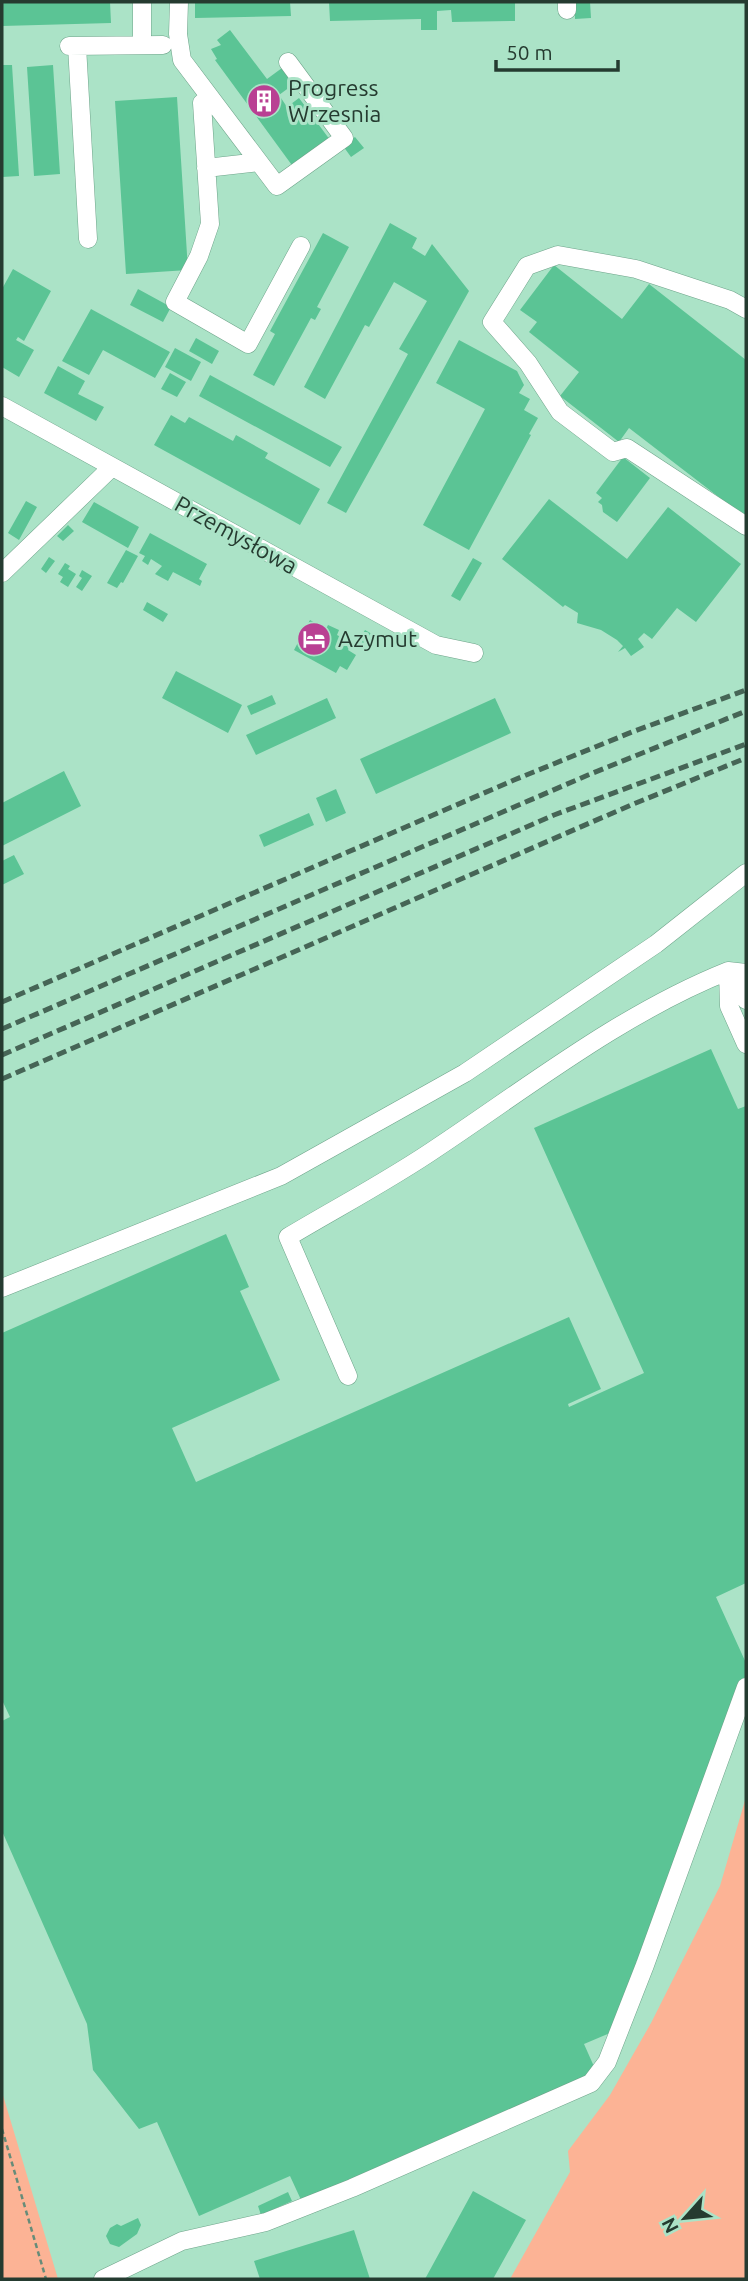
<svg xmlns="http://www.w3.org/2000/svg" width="748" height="2281" font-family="Ubuntu,sans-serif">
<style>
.green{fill:#fcb395}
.building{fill:#5bc495}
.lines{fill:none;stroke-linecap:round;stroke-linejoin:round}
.minor-casing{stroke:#6ea48a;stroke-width:19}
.path{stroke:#668c79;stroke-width:2.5;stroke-dasharray:5 3.5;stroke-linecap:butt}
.minor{stroke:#fff;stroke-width:18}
.rail{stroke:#466556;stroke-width:5;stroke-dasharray:10 5;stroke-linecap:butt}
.labels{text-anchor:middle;stroke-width:6;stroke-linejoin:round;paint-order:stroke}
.poi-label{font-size:23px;fill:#253b30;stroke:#abe3c7;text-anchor:start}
.street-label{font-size:23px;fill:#253b30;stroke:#abe3c7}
</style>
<rect width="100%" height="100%" fill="#abe3c7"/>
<path class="green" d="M746 1797V2279H510L570 2172 568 2151 610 2095 651 2023 720 1886Z
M2 2092 58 2279H2Z"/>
<path class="building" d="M2 2H110L111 23 2 26Z
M195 2H290L291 16 195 18Z
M329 2H515V21L452 22 451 10 437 11V30H421V19L330 21Z
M575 2H590L591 18 575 19Z
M230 30 267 79 282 68 294 84 279 95 287 107 299 98 330 140 294 168 215 60 217 59 211 49 221 45 217 40Z
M2 65H12L19 176 2 177Z
M53 65 60 174 34 176 27 67Z
M177 97 188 270 126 274 115 101Z
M355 137 364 148 351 157 343 146Z
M390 223 417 238 412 248 425 256 432 244 469 291 346 513 327 503 408 354 399 349 427 301 394 282 369 327 365 325 325 399 304 387Z
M323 233 349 247 317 307 321 309 315 320 311 318 274 386 253 375 275 334 270 331Z
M554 265 622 319 649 284 746 360V518L629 428 619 442 560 396 579 372 529 332 537 322 520 310Z
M13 269 51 291 24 341 18 337 16 340 34 350 19 377 2 367V289Z
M138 289 171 307 163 322 130 305Z
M91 309 170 352 155 378 103 350 89 375 62 361Z
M196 338 219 351 212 364 189 351Z
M459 340 517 371 524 385 519 393 530 399 524 410 538 418 529 434 531 435 469 550 423 525 485 409 436 383Z
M175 348 201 362 191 381 165 367Z
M58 366 85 381 78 394 104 407 96 421 44 393Z
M170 373 186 382 177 397 161 389Z
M210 375 342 447 330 467 199 396Z
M171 415 185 423 189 417 233 441 236 435 268 453 265 458 320 489 300 525 154 445Z
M623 457 650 478 617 522 603 512 602 505 598 502 602 498 596 493Z
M549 499 627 559 668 507 741 564 696 622 677 608 652 639 644 633 638 639 644 647 631 656 625 648 618 652 623 646 617 640 601 630 577 623 578 613 565 605 563 607 502 559Z
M26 501 37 507 19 540 8 533Z
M94 502 139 527 128 548 82 522Z
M68 525 74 531 63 541 57 536Z
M150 533 207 564 199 579 202 581 200 586 173 572 168 581 155 574 162 566 151 559 148 565 142 561 145 556 139 553Z
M126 550 138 556 123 583 121 582 117 588 107 583Z
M49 557 55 561 46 573 41 569Z
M473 558 482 563 460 601 451 596Z
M65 563 70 566 68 569 76 574 68 587 60 582 63 577 58 574Z
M82 570 92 576 82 591 76 587 82 578 79 576Z
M147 602 168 614 163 622 143 610Z
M310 620 326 629 328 625 339 630 337 635 352 643 348 650 356 655 347 670 340 666 336 673 294 650Z
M365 630 372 634 364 646 358 642Z
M176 671 242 705 228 733 162 698Z
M272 695 276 704 251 715 247 706Z
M327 698 336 718 256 755 246 735Z
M495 698 511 733 376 794 360 759Z
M64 771 81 806 2 846V803Z
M336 789 346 813 326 822 316 798Z
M309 813 314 825 264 847 259 835Z
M14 855 24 874 2 885V861Z
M711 1049 738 1109 746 1106V1583L716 1597 746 1663V1674L610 2033 584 2044 596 2071 302 2202 290 2176 199 2216 157 2122 139 2129 93 2070 87 2024 2 1831V1721L10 1717 2 1700V1333L226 1234 249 1287 240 1291 280 1380 172 1428 196 1482 569 1317 601 1389 568 1404 569 1407 644 1373 534 1128Z
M473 2191 526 2220 493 2279H425Z
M288 2192 292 2201 261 2215 258 2206Z
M138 2218 141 2225 137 2234 119 2247 110 2244 106 2236 110 2228 117 2224 121 2226Z
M354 2230 370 2279H260L254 2261Z"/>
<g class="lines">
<g class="minor-casing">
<path id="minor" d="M142 2V45
M179 2 178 34 182 60 277 186 344 138 288 62
M567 2V10
M69 46 163 45
M77 46 88 239
M210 97 202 103 210 224 199 256 175 302 248 344 301 246
M206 168 259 162
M746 309 730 300 636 269 558 255 527 266 492 322 528 363 560 412 613 452 627 448 746 526
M2 406 436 645 474 653
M2 573 112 467
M746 973 728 971 729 1006 746 1044
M2 1288 281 1176 465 1073 656 944 746 873
M348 1376 288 1237C338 1207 390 1180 438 1147 531 1085 623 1013 728 971L746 1000
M103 2279 182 2241 266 2222 352 2188 591 2083 607 2062 645 1965 746 1687"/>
</g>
<path class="path" d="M2 2129 46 2279"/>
<use href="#minor" class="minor"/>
<path class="rail" d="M2 1002 514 780 632 732 746 690
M2 1029 588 775 746 711
M2 1055 554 815 746 744
M2 1079 631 805 746 758"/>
</g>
<defs>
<g id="building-disc" transform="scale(1.75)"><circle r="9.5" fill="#b94093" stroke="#abe3c7"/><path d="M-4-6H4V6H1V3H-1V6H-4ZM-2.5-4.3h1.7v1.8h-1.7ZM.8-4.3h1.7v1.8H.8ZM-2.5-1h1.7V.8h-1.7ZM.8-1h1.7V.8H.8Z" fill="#fff"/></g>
<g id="hotel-disc" transform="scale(1.75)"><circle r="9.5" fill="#b94093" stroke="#abe3c7"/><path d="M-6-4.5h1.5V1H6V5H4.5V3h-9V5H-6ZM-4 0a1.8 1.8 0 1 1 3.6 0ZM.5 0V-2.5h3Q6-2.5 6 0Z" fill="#fff"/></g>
</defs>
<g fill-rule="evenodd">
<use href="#building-disc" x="264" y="101"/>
<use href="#hotel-disc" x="314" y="639"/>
</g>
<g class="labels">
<g class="poi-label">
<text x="288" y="96">Progress<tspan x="288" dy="26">Wrzesnia</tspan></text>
<text x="338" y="647">Azymut</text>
</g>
<g class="street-label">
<text transform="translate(236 535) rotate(29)" y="8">Przemysłowa</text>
</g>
</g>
<rect width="748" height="2281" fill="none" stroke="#253b30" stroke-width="7"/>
<g transform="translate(685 2218) rotate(243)" stroke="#abe3c7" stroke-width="5" paint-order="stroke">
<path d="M0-5L12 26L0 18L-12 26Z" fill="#253b30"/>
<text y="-10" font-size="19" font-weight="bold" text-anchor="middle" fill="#253b30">N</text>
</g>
<path d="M496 60v10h122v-10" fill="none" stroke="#253b30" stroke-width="3.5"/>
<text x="506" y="60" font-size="21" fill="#253b30" stroke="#abe3c7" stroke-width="5" paint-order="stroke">50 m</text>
</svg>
